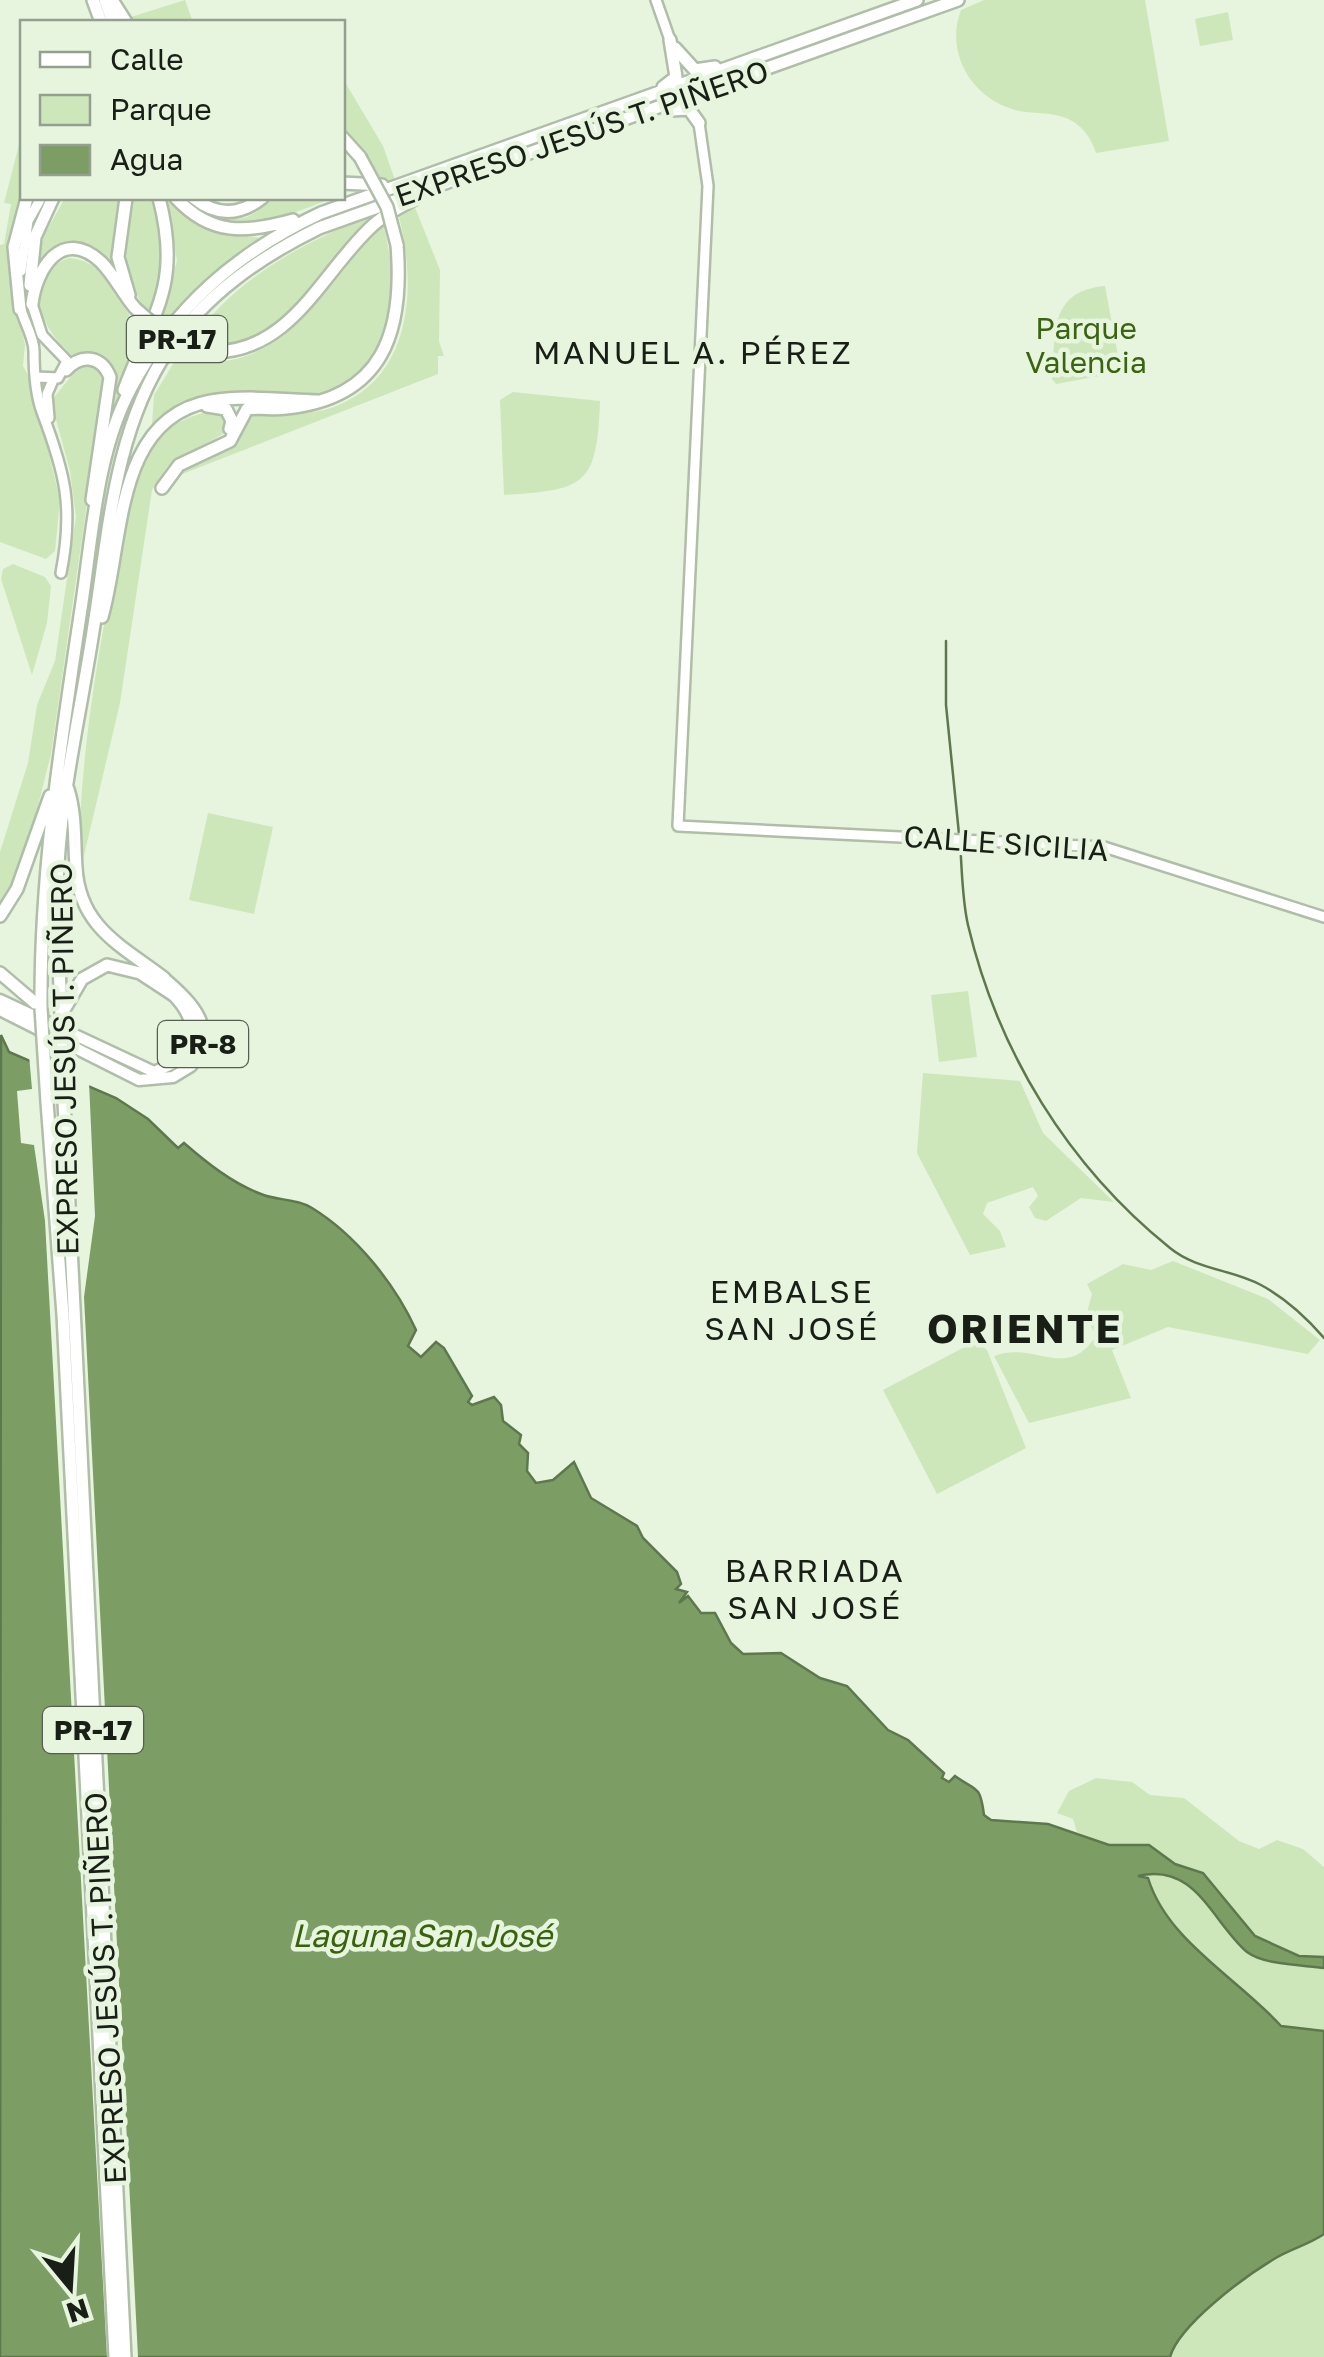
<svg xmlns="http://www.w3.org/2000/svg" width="1324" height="2357" font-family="'Golos Text',sans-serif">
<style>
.green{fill:#cde7bb}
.water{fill:#7c9e65;stroke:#5e784d;stroke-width:2.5}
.pier{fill:#e7f5df}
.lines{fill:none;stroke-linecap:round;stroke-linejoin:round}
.stream{stroke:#5e784d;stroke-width:2.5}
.secondary-casing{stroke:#b0bda8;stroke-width:14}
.primary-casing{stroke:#b0bda8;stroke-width:15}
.highway-casing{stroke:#b0bda8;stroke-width:16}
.secondary{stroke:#fff;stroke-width:9}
.primary{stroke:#fff;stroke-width:10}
.highway{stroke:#fff;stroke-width:11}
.highway-bridge-casing{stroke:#b0bda8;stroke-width:16;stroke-linecap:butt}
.highway-bridge{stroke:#fff;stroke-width:11}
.labels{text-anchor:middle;stroke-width:9;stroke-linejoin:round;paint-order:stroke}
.shield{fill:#e7f5df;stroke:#575e52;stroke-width:2.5}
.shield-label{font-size:28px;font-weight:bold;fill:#191e16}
.street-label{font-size:30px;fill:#191e16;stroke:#e7f5df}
.park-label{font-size:30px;fill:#3b6410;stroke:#e7f5df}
.neighbourhood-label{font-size:32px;letter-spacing:2.5px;fill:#191e16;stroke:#e7f5df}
.water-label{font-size:32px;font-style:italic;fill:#39620d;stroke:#e7f5df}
.district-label{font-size:40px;font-weight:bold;letter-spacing:2.5px;fill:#191e16;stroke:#e7f5df}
</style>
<rect width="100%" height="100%" fill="#e7f5df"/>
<path class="green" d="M185 0 193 22H136L131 17Z
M984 0H1145L1169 141 1096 153C1091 137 1081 124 1066 118 1049 111 1029 115 1012 109 970 96 945 51 961 10Z
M1228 12 1233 40 1200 46 1195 19Z
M342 77 383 146 395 180 384 184 365 153 343 132Z
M22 133 24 198 15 222 10 276 25 345 23 366 32 382 60 500 55 551 46 559 0 542V245L4 244 11 204 4 203Z
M65 198H122L114 241 115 271 76 250 36 267 44 235Z
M132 198H154L166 256 153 319C120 280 123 245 132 198Z
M166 198 212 230 260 238 214 272 162 327 158 323 177 261Z
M181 198C215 198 230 245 271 198H334C270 220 240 244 181 198Z
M414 205 440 270 439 341 444 356H438V374L177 476 163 494 176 473 218 453 249 414C277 411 307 417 334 407 414 377 417 284 398 213Z
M379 212 280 325 234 344 191 342C235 277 308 240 379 212Z
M383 223C393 264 398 304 381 343 337 443 223 359 152 425L154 395 178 356C277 387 326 283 383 223Z
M69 258C112 261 118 308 144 334L111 415 106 363C98 362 81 363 74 359 69 357 68 351 64 347 37 321 22 274 69 258Z
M1105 286 1121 372 1056 384 1052 379C1056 334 1048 291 1105 286Z
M81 364 98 368 104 385 51 754 22 869 0 913V852L28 763 37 705 55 661 76 517 70 471 51 401Z
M513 392 600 401C597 485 586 490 504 495L500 400Z
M219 409 229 418 226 432 167 467 152 490 120 703 82 864C70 796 117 502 154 445 169 423 194 414 219 409Z
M13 564 45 577 51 586 47 623 32 675 1 579 3 569Z
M208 813 273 827 254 914 189 900Z
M968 991 977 1057 939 1062 931 995Z
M923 1073 1020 1081 1043 1133 1114 1202 1081 1198 1046 1221 1035 1218 1029 1207 1038 1196 1033 1187 987 1203 983 1214 1000 1231 1006 1247 970 1255 917 1153Z
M1173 1261 1268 1299 1320 1340 1308 1354 1168 1327 1112 1350 1131 1398 1029 1423 994 1356C1035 1340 1066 1382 1096 1336L1086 1316 1092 1294 1087 1284 1123 1264 1151 1270Z
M976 1341 987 1350 1026 1448 937 1494 883 1390Z
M1096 1778 1132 1782 1150 1795 1184 1798 1239 1841 1259 1849 1277 1840 1303 1849 1324 1867V2031L1282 2027C1239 1979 1167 1941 1148 1878L1134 1877 1109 1845 1077 1832 1073 1819 1057 1813 1069 1791Z
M1324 2234V2357H1170C1179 2325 1244 2276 1274 2259 1290 2249 1308 2245 1324 2234Z"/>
<path class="water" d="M1 1035 9 1052 116 1098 148 1119 178 1148 184 1143C207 1163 232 1183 261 1194 277 1201 296 1198 312 1208 356 1235 395 1284 416 1330L408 1346 421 1357 436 1342 444 1348 472 1396 468 1402 472 1405 494 1397 501 1405 503 1421 521 1435 519 1444 528 1453 527 1471 536 1483 553 1480 574 1462 591 1498 637 1526 643 1538 677 1572 681 1584 676 1589 687 1592 679 1603 688 1596 701 1613H715L731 1643 743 1654 781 1653 820 1678 847 1686 888 1730 908 1740 944 1773 942 1778 949 1782 955 1776C977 1792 980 1784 984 1815L991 1820 1048 1824 1109 1845H1149L1175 1864 1203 1873 1255 1936 1299 1956 1324 1957V1968C1303 1965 1264 1965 1247 1952 1212 1922 1196 1862 1138 1876L1148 1878C1167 1941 1239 1979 1281 2026L1324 2031V2234C1308 2245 1290 2249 1274 2259 1244 2277 1179 2325 1170 2357H0Z"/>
<path class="pier" d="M29 1055 89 1082 95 1216 84 1297 138 2357H107L45 1221 34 1145 21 1143 17 1091 32 1089Z"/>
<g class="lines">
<path class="stream" d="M946 641V705L959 834
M960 842C962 869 962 899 968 925 998 1052 1068 1166 1170 1248 1197 1270 1231 1269 1261 1285 1285 1298 1306 1317 1324 1338"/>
<g class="secondary-casing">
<path id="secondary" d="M656 0 670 40
M699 123 708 186 678 826 1104 847 1324 917
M21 271 28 221 41 198
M32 304 42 335 67 361 58 378 37 377
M20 306C23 320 34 337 34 351 34 369 35 393 42 412 65 473 74 507 61 573
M49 418 47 394 53 380"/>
</g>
<g class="primary-casing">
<path id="primary" d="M0 1000 154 1072 183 1059C198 1033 192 1014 172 994
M0 1010 139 1080 173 1077 191 1066C219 1028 194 1004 164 978"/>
</g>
<g class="highway-casing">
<path id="highway" d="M93 0 101 22
M105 0 113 22
M112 0 126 22
M675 48 695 70 715 67
M663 87 676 77 670 40
M672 110 689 109 699 123
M342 137 360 157
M342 183 382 185
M126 198 118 257 129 295
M176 198C211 236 246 233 293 220
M194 198C216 216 239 216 262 198
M30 285 35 237 53 198
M32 304C36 269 62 226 101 262 114 275 123 294 135 308
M20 309 14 247 27 198
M213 352C290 352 321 275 369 229 382 216 398 208 415 199
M66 370C81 354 101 355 110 377L92 500
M124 390C153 312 182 286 159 198
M207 406 226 409 232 421 230 429
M162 488 179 465 230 441 247 409C260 407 273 410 286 408 384 398 404 331 397 245
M102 617C124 540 114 418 211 401 245 395 284 400 318 401
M68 789C76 815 74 840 76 867 79 927 122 946 164 978
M0 916 17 889 50 796
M0 973 41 1008
M41 1008C40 873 61 742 81 609 92 538 96 453 131 388 174 306 238 252 321 213L917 0
M61 1015C60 973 56 929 57 887 59 799 81 712 94 625 109 531 114 431 168 350 206 294 260 257 319 228L958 0
M61 1015 82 979 107 965 140 973 172 994
M47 1102 63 1315 115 2357
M64 1102 125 2357"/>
</g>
<use href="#secondary" class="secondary"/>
<use href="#primary" class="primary"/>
<use href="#highway" class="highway"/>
<g class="highway-bridge-casing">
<path id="highway-bridge" d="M360 157 387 207 397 245
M135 308 169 338 213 352
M41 1008 47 1102
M61 1015 64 1102"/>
</g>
<use href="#highway-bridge" class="highway-bridge"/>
</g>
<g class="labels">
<g class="shield">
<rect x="127" y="316" width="100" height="46" rx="8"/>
<rect x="158" y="1021" width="90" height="46" rx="8"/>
<rect x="43" y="1707" width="100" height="46" rx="8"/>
</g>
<g class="shield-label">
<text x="177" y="349">PR-17</text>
<text x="203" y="1054">PR-8</text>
<text x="93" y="1740">PR-17</text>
</g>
<g class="street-label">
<text transform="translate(582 134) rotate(-19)" y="10">EXPRESO JESÚS T. PIÑERO</text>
<text transform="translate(1006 844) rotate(4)" y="10">CALLE SICILIA</text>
<text transform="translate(65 1059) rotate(-91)" y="10">EXPRESO JESÚS T. PIÑERO</text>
<text transform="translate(106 1988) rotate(-93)" y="10">EXPRESO JESÚS T. PIÑERO</text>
</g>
<g class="park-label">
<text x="1086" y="339">Parque<tspan x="1086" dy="34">Valencia</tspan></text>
</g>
<g class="neighbourhood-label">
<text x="693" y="364">MANUEL A. PÉREZ</text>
<text x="792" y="1303">EMBALSE<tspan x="792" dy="37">SAN JOSÉ</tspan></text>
<text x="815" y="1582">BARRIADA<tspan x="815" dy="37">SAN JOSÉ</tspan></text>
</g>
<g class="water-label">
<text x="422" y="1947">Laguna San José</text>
</g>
<g class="district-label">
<text x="1025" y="1343">ORIENTE</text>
</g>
</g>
<rect x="20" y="20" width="325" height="180" fill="#e7f5df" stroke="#959f8f" stroke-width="2.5"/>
<rect x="40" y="52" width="50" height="15" fill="#ffffff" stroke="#959f8f" stroke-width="2.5"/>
<text x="110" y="70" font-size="30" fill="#191e16">Calle</text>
<rect x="40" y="95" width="50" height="30" fill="#cde7bb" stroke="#959f8f" stroke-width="2.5"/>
<text x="110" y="120" font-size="30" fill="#191e16">Parque</text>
<rect x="40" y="145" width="50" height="30" fill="#7c9e65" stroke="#959f8f" stroke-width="2.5"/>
<text x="110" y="170" font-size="30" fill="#191e16">Agua</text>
<g transform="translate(70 2287) rotate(162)" stroke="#e7f5df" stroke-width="8" paint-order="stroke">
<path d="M0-8L18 38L0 25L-18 38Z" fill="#191e16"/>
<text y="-15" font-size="28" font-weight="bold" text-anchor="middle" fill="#191e16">N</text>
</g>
</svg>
